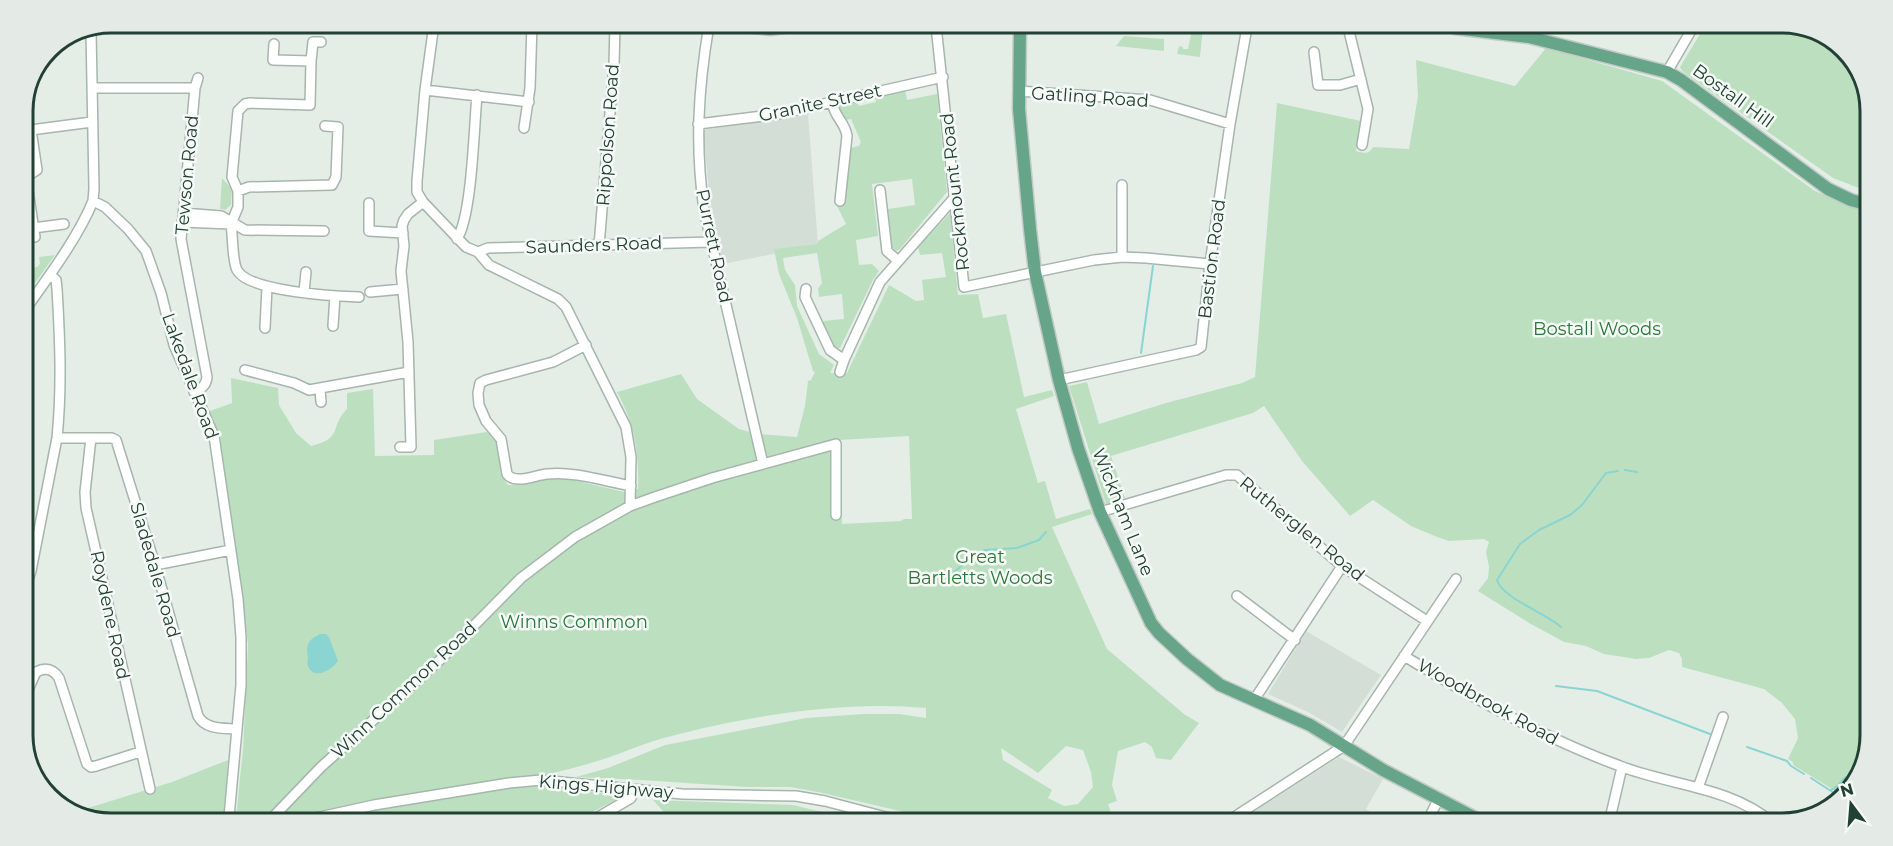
<svg xmlns="http://www.w3.org/2000/svg" width="1893" height="846" font-family="Montserrat,sans-serif">
<style>
.built{fill:#d2ded6}
.green{fill:#bce0bf;fill-rule:evenodd}
.water{fill:#8ad4d2}
.lines{fill:none;stroke-linecap:round;stroke-linejoin:round}
.stream{stroke:#8ad4d2;stroke-width:2}
.minor-casing{stroke:#a6b6ad;stroke-width:12}
.major-casing{stroke:#c1cac6;stroke-width:15}
.minor{stroke:#fff;stroke-width:9}
.major{stroke:#67a589;stroke-width:12}
.labels{text-anchor:middle;stroke-width:5;stroke-linejoin:round;paint-order:stroke}
.street-label{font-size:18px;fill:#224033;stroke:#f5faf6}
.park-label{font-size:18px;fill:#2b793a;stroke:#f5faf6}
.rim{fill:none;stroke:#224033;stroke-width:3}
</style>
<rect width="100%" height="100%" fill="#e4eee7"/>
<path class="built" d="M808 114 818 245 723 264 712 219 703 130Z
M1306 631 1381 675 1342 732 1308 712 1268 694Z
M1339 757 1383 779 1366 809 1381 818 1379 822 1239 821Z"/>
<path class="green" d="M1187 27H1203L1200 57 1177 54 1179 46 1183 47V49H1188L1191 34H1189V27Z
M1703 29H1816L1855 62 1870 106 1869 192 1833 178 1682 71 1680 67Z
M1124 36 1164 39V51L1116 46Z
M1546 48 1662 81 1815 191 1869 214 1864 767 1854 773 1842 795 1793 765V762L1788 759 1798 738 1795 719 1782 703 1764 689 1682 667V659L1679 653 1669 650 1649 658 1636 659 1604 654 1586 646 1564 642 1529 623 1478 591 1488 578 1489 567 1486 552 1489 542 1484 539 1449 541 1437 537 1411 526 1373 500 1350 516 1302 461 1264 406 1253 413 1111 456 1125 498 1106 504 1069 386 1087 382 1099 424 1166 403 1242 383 1255 377 1277 103 1361 121 1356 151C1364 153 1369 155 1373 147L1409 149 1418 96 1416 60 1515 86Z
M905 90 907 100 937 94 947 192 900 249 896 251 892 248 888 209 915 205 912 179 872 184 878 236 856 240 859 265 872 264 879 271 873 280 840 348H837L833 346 822 321 844 319 842 294 819 297 818 289 822 283 817 253 783 258 785 270 795 285 797 306 819 354 834 365 830 373H847L889 285 916 301 924 300 922 280 946 277 942 253 920 255 918 247 950 213 958 295 978 294 983 318 1006 314 1024 397 1052 390 1054 396 1016 409 1038 483 1045 481 1056 519 1090 509 1092 514 1052 527 1107 649 1184 714 1199 723 1171 760 1156 758 1152 747 1145 742 1118 751 1112 785 1117 801 1108 804 1114 821 939 820 818 792 790 787H747L641 780 576 777 608 768 665 745 806 718 863 714H900L926 718V708C844 700 747 716 668 737 647 742 628 751 607 758 589 764 569 769 550 774L552 787H573L580 790 603 793 608 789 614 794 621 795 614 801 592 812 591 816 584 819 359 818 353 804 294 817H236L243 750 248 644 220 436 207 412 232 403 231 378 278 388 279 405 296 433 311 446C344 438 329 427 347 409V393L373 389 375 456 434 455V440L487 432 496 439 501 474 508 485H517L544 479H569L624 492 638 489C639 452 635 425 617 392L681 374 697 399 739 429 758 434 797 437 805 406 808 381 811 380 815 372 813 371 797 318 779 274 774 249 818 244V241L846 224 836 204 844 202 850 148 859 146 861 142 851 119 845 120 837 107 839 104 856 100 859 106 876 102 875 96ZM909 436 912 519H904L901 521 842 524 840 440ZM1066 746 1083 750 1091 772 1093 787 1078 804 1064 806 1048 798 1052 790 1003 760 1001 748 1038 773Z
M222 178 232 189 231 205 225 210 220 209Z
M55 255 25 297 23 296V272L26 271V269L37 267 40 264 39 257Z
M228 760 224 817H77L72 813 172 782Z
M653 800 793 805 856 820 670 819Z"/>
<path class="water" d="M320 634H326L329 637 338 661C333 669 315 680 309 668 306 663 308 663 308 658 306 644 307 641 320 634Z"/>
<g class="lines">
<path class="stream" d="M1141 353 1153 266
M1625 470 1637 472
M942 582 976 554 985 550 1017 548 1039 540 1046 532
M1561 627C1546 613 1502 598 1497 580L1520 544 1539 530 1570 515 1582 505 1606 473 1618 471
M1556 686 1597 691 1710 734
M1747 747 1787 761 1791 766 1804 774
M1811 778 1840 797
M1831 790C1839 787 1840 781 1846 777
M695 819H744"/>
<g class="minor-casing">
<path id="minor" d="M434 24 425 90 417 181V192L423 202 466 247 478 252 489 265 558 299 566 307 626 427 631 457 630 506
M709 25C698 90 695 145 704 210L763 464
M936 26 964 287 1094 260 1122 257 1146 258 1210 264
M1348 27 1368 109 1362 145
M91 31 94 189 93 201 105 207 128 229 146 251 161 293 174 345 214 436 238 599 241 637V685L229 817
M274 44 273 60 311 61
M1314 52 1318 85H1340L1361 79
M1667 72 1692 29
M92 88H195
M425 90 529 102
M1018 91 1150 100 1230 124
M832 101C834 118 845 121 847 136L840 201
M698 124 779 114 943 77
M524 128 530 88 532 24
M31 130 37 170 26 177 35 237
M23 131 92 122
M1122 185V257
M880 190 887 251 898 261
M238 191 249 187 332 185 336 177 338 127 325 126
M369 203V231L403 233
M183 213 221 216 245 230 324 231
M182 222 231 224
M231 224 238 207V191L232 177 238 111 245 104 250 103 310 105 311 61 313 42H321
M231 224C233 236 232 260 237 270 249 292 334 296 359 297
M33 228 64 224
M457 239C472 216 474 127 477 95
M599 246 614 64 615 25
M478 252 488 248 712 242
M806 289 805 297 830 350 844 360
M304 292 306 272
M370 292 403 289
M23 313C46 280 78 238 93 201
M333 326 335 296
M265 328 267 287
M586 345 553 362 486 380 480 383 478 393 479 405 486 421 501 439 507 474C515 485 535 475 547 474 574 471 604 481 631 486
M245 370 294 383 309 390 409 372
M840 372 844 360 880 282 955 197
M1059 380 1196 350 1201 347 1210 264 1230 124 1247 27
M320 389 321 402
M194 392C202 388 206 386 207 377L181 239 195 88 198 78
M57 438H112L116 440 155 565 198 716C206 730 223 728 237 729
M91 438 85 492 86 508 150 789
M400 447H411L408 342 401 271 404 246 402 226 404 220 408 214 423 202
M1100 512 1226 475H1237L1342 566 1427 621
M23 542 36 544
M155 565 231 550
M23 594 31 571 57 438C62 388 60 339 57 289L56 280 50 275
M1237 596 1295 640
M1404 656C1474 698 1543 738 1620 766 1671 786 1729 786 1773 823
M1254 700 1342 566
M23 701 36 672C46 667 53 669 59 678L87 764 91 767 96 766 140 752
M1852 780 1853 783
M1698 788 1723 717
M273 817 321 767 441 659 521 578 575 537 630 506 655 497 712 478 836 444V515
M315 818 374 805 509 783 541 780 682 794 796 796 825 801 897 820
M595 819 631 798 633 789
M1228 821 1344 746 1456 579
M1427 822 1438 800
M1609 823 1622 767"/>
</g>
<g class="major-casing">
<path id="major" d="M736 25 770 29 796 25
M1020 26 1019 109 1030 229 1035 272 1059 380 1078 448 1100 512 1151 623 1159 633 1187 659 1220 685 1310 725 1383 770 1483 822
M1455 28 1529 37 1667 72 1681 80 1828 189 1851 200 1869 205"/>
</g>
<use href="#minor" class="minor"/>
<use href="#major" class="major"/>
</g>
<g class="labels">
<g class="street-label">
<text transform="translate(1733 96) rotate(36)" y="6">Bostall Hill</text>
<text transform="translate(1090 97) rotate(4)" y="6">Gatling Road</text>
<text transform="translate(820 103) rotate(-12)" y="6">Granite Street</text>
<text transform="translate(608 135) rotate(-86)" y="6">Rippolson Road</text>
<text transform="translate(187 175) rotate(-85)" y="6">Tewson Road</text>
<text transform="translate(955 192) rotate(-96)" y="6">Rockmount Road</text>
<text transform="translate(594 245) rotate(-2)" y="6">Saunders Road</text>
<text transform="translate(714 246) rotate(78)" y="6">Purrett Road</text>
<text transform="translate(1212 259) rotate(-83)" y="6">Bastion Road</text>
<text transform="translate(190 376) rotate(70)" y="6">Lakedale Road</text>
<text transform="translate(1123 512) rotate(68)" y="6">Wickham Lane</text>
<text transform="translate(1302 529) rotate(39)" y="6">Rutherglen Road</text>
<text transform="translate(155 570) rotate(74)" y="6">Sladedale Road</text>
<text transform="translate(110 615) rotate(78)" y="6">Roydene Road</text>
<text transform="translate(404 690) rotate(-43)" y="6">Winn Common Road</text>
<text transform="translate(1488 702) rotate(29)" y="6">Woodbrook Road</text>
<text transform="translate(606 787) rotate(5)" y="6">Kings Highway</text>
</g>
<g class="park-label">
<text x="1597" y="335">Bostall Woods</text>
<text x="980" y="563">Great<tspan x="980" dy="21">Bartletts Woods</tspan></text>
<text x="574" y="628">Winns Common</text>
</g>
</g>
<path d="M0 0H1893V846H0ZM111 33H1782A78 78 0 0 1 1860 111V735A78 78 0 0 1 1782 813H111A78 78 0 0 1 33 735V111A78 78 0 0 1 111 33Z" fill="#e4ebe6" fill-rule="evenodd"/>
<path class="rim" d="M111 33H1782A78 78 0 0 1 1860 111V735A78 78 0 0 1 1782 813H111A78 78 0 0 1 33 735V111A78 78 0 0 1 111 33Z"/>
<g transform="translate(1851 804) rotate(344)" stroke="#f5faf6" stroke-width="4.5" paint-order="stroke">
<path d="M0-4.5L10 22L0 15L-10 22Z" fill="#224033"/>
<text y="-9" font-size="16" font-weight="bold" text-anchor="middle" fill="#224033">N</text>
</g>
</svg>
